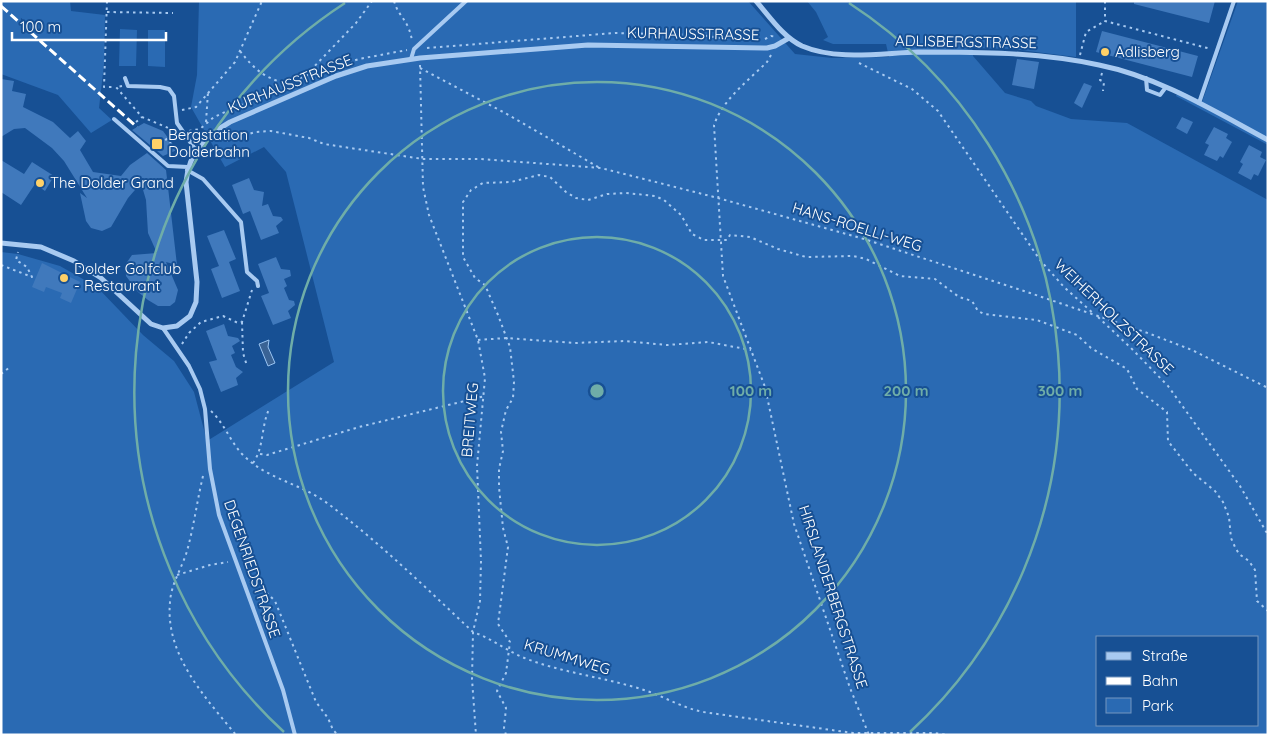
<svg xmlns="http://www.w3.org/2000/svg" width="1269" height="736" font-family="Quicksand,sans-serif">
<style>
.green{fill:#2a6ab3;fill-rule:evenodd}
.water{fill:#3a6395;stroke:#9bc5f3}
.building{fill:#4079bc}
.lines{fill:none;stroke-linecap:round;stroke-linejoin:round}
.path{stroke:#a8caf1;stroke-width:2;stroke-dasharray:2.5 4;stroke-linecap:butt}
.service{stroke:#a8caf1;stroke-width:4}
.minor{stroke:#a8caf1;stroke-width:5}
.rail{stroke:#fff;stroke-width:3;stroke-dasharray:9 4;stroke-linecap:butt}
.ring{fill:none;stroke:#6fada8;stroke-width:2.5}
.poi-dot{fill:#ffd168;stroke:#175094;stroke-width:2}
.labels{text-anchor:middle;stroke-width:4;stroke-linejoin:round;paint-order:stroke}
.street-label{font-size:15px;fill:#fff;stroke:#175094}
.poi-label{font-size:15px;fill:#fff;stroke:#175094;text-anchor:start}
.centre{fill:#6fada8;stroke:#175094;stroke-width:2.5}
.ring-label{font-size:15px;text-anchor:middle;font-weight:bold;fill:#6fada8;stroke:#175094;stroke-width:4;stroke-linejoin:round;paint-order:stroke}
</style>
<rect width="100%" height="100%" fill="#175094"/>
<path class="green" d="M1 1H70L71 11 105 15 104 64 99 108 112 120 91 133 58 95 1 74Z
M199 1H748L795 54 832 58 889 57 886 44H833L823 40 828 37 816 12 807 1H1076V57L1011 49 972 48 973 56 1005 93 1031 101 1036 106 1071 119 1127 123 1268 200V735H1V252L18 254 60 266 97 287 143 335 174 361 194 392 207 441 334 362 286 172 264 147 225 167 191 107 197 75ZM1098 637H1258V725H1098Z
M1238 1H1268V145L1176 96 1179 90 1202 102Z
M120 29 137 30 136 66H119Z
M148 30H165V67L148 66Z"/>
<path class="water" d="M269 340 268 347 275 363 268 366 259 344Z"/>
<path class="building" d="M1134 1H1215L1209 23 1134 4Z
M1102 31 1198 56 1192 77 1096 52Z
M1017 59 1039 62 1034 89 1012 85Z
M1 79 14 81 12 91 26 94 23 107 53 122 70 138 78 131 86 141 80 150 93 172 121 176 130 165 147 153 166 170 177 265 166 262 178 290 175 302 170 306H158L148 300 138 292 126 276 125 265 132 255 157 253 148 233 146 200 141 183 128 198 111 227 102 231 91 228 86 221 80 193 87 198 64 161 52 148 25 128 14 129 1 137Z
M1084 83 1092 86 1082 108 1074 103Z
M1182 117 1193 122 1187 134 1176 128Z
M144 123 163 131 177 150 163 156 132 130Z
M1214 127 1228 134 1226 138 1232 142 1223 158 1220 156 1217 161 1204 155 1209 145 1205 143Z
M1249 145 1262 152 1260 157 1266 160 1258 176 1254 174 1251 180 1238 173 1243 164 1240 162Z
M1 160 24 174 32 162 54 176 45 191 35 184 21 205 1 192Z
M249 178 254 190 264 192 262 206 268 204 273 216 281 217 283 220 276 226 279 233 261 240 250 211 243 214 232 185Z
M224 230 236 259 229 262 240 291 222 298 211 269 219 266 207 236Z
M276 257 281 269 290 270 291 276 284 279 287 286 284 288 289 300 294 301 295 305 288 311 291 318 273 325 261 296 269 293 258 264Z
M42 263 80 282 71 303 60 298 62 293 46 287 44 292 32 287Z
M224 324 228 336 238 338 240 341 232 346 235 353 231 355 236 367 243 372 236 378 238 385 221 392 209 362 217 360 206 331Z"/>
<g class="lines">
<path class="path" d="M107 1 104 87H115
M394 1C399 18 409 20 412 41
M1105 1V21L1211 49
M107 12 173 13
M765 39 771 36 777 37
M427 48 615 33 700 35 728 39
M240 51C255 70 263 77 287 84
M771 55 767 62C748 81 723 99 714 125L723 276 765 387 794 524 850 688 869 735
M1080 55 1086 32 1105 21
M859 63 912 89 938 111 1040 260 1064 287 1094 314
M420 65 423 187 429 215 478 340 485 378 477 466 481 561 480 601 473 632 472 679 476 735
M420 68 505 113 600 168
M1102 73 1100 80 1104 82 1103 91
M306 75 356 23 372 1
M122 86 116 87 142 117 173 130
M182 110 196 107 235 62 262 1
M136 122 142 117
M206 122 208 92
M189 131 200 129 214 117 305 76 359 59 407 50
M221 136 227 141 255 132 271 131 309 138 324 144 423 159H481L601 168 718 198 864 239 1030 293 1145 332 1192 350 1268 388
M160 144 168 138 176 152 183 157 185 156
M1 265 32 277 27 267 16 260 18 252
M1098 317 1131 348 1168 386 1240 486 1268 535
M242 322 243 353 247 366
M478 340 506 338 575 343 624 341 667 345 708 342 751 350
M182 344 189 333 201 322 223 316 238 323 242 322 252 290
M1 374 10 367
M211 411C224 423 230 441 242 454 266 479 300 483 327 503 379 542 426 588 473 632 493 639 508 652 527 659 567 674 610 678 650 692 668 699 684 708 703 712L853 733H935L947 735
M260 454 267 455 359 427 485 396
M253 463C264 448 261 427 269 409
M203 476C197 501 194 526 187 551 182 568 171 584 170 602 165 655 205 697 236 735
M177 575 210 565 228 562
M250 582 265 591 275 601 316 702 328 718 333 730 338 735
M506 735 504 728 506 708 497 691 506 673 510 642 498 624 508 547 503 528 499 487V469L503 451 501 432 506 410 513 398 514 382 510 347 498 315 485 285 475 278 463 257V202L471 190 483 183 511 182 539 175 550 177 566 192 576 198 588 200 607 194 626 193 655 196 664 200 681 215 692 234 704 240H727L730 235 750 237 778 249 806 257 853 256 866 259 900 276 935 279 959 297 972 301 978 311 984 314 1037 320 1077 335 1091 348 1127 369 1137 389 1167 412 1168 441 1193 473 1215 491 1223 502 1229 517 1231 538 1235 547 1239 554 1249 561 1255 570 1257 601 1268 611"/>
<path class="service" d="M411 59 414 49 466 1
M125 78 128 86 160 87 169 89 174 96 177 123 195 149
M1146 78 1147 90 1160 95 1166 87
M1199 103 1234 1
M114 119 168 166 188 167
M187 170 203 179 241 222 247 272 257 281 258 286
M163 328 189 366 200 389 205 409 210 469 219 515 283 690 295 735"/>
<path class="minor" d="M756 1C770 17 783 37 802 46 837 61 881 53 918 52 979 52 1039 52 1099 65 1159 77 1214 111 1268 140
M1 243 41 247 74 261 101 278 151 324 163 328 177 326 190 316 196 302 197 282 186 182C189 152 204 137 230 122L336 76 367 66 420 58 588 45 767 48 775 46 789 38"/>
<path class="rail" d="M1 6 137 127"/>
</g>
<g class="ring">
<circle cx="597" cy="391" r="154"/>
<circle cx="597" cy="391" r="309"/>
<path d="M284 732A463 463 0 0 1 345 3M849 3A463 463 0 0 1 910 732"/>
</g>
<g class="poi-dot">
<circle cx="1105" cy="52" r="5"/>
<rect x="151" y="138" width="12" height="12" rx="2.5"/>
<circle cx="40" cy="183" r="5"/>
<circle cx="64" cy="278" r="5"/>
</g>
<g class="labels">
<g class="street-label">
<text transform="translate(693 34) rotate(1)" y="5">KURHAUSSTRASSE</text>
<text transform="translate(966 42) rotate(1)" y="5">ADLISBERGSTRASSE</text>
<text transform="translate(290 84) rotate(-22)" y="5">KURHAUSSTRASSE</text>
<text transform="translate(857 227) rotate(17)" y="5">HANS-ROELLI-WEG</text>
<text transform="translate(1114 317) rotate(44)" y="5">WEIHERHOLZSTRASSE</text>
<text transform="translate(470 420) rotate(-85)" y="5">BREITWEG</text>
<text transform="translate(252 569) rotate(71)" y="5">DEGENRIEDSTRASSE</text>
<text transform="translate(833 597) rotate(72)" y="5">HIRSLANDERBERGSTRASSE</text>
<text transform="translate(567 657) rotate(17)" y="5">KRUMMWEG</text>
</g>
<g class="poi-label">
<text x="1115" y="57">Adlisberg</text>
<text x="168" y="140">Bergstation<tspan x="168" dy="17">Dolderbahn</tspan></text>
<text x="50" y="188">The Dolder Grand</text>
<text x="74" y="274">Dolder Golfclub<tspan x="74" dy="17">- Restaurant</tspan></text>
</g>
</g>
<circle cx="597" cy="391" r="8" class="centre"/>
<g class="ring-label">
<text x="751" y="396">100 m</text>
<text x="906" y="396">200 m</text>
<text x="1060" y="396">300 m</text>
</g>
<rect width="1269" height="736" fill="none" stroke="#ffffff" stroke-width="5"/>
<rect x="1096" y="636" width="162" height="90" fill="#175094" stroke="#7496bf"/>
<rect x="1106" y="652" width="25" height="8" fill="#a8caf1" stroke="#7496bf"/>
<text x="1142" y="661" font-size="15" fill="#ffffff">Straße</text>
<rect x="1106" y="677" width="25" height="8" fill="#ffffff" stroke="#7496bf"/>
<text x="1142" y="686" font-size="15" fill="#ffffff">Bahn</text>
<rect x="1106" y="698" width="25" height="15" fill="#2a6ab3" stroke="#7496bf"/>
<text x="1142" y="711" font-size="15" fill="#ffffff">Park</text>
<path d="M12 32v8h154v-8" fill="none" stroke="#ffffff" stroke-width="2.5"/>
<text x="20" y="32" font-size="15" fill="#ffffff" stroke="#175094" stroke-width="4" paint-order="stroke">100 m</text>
</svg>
